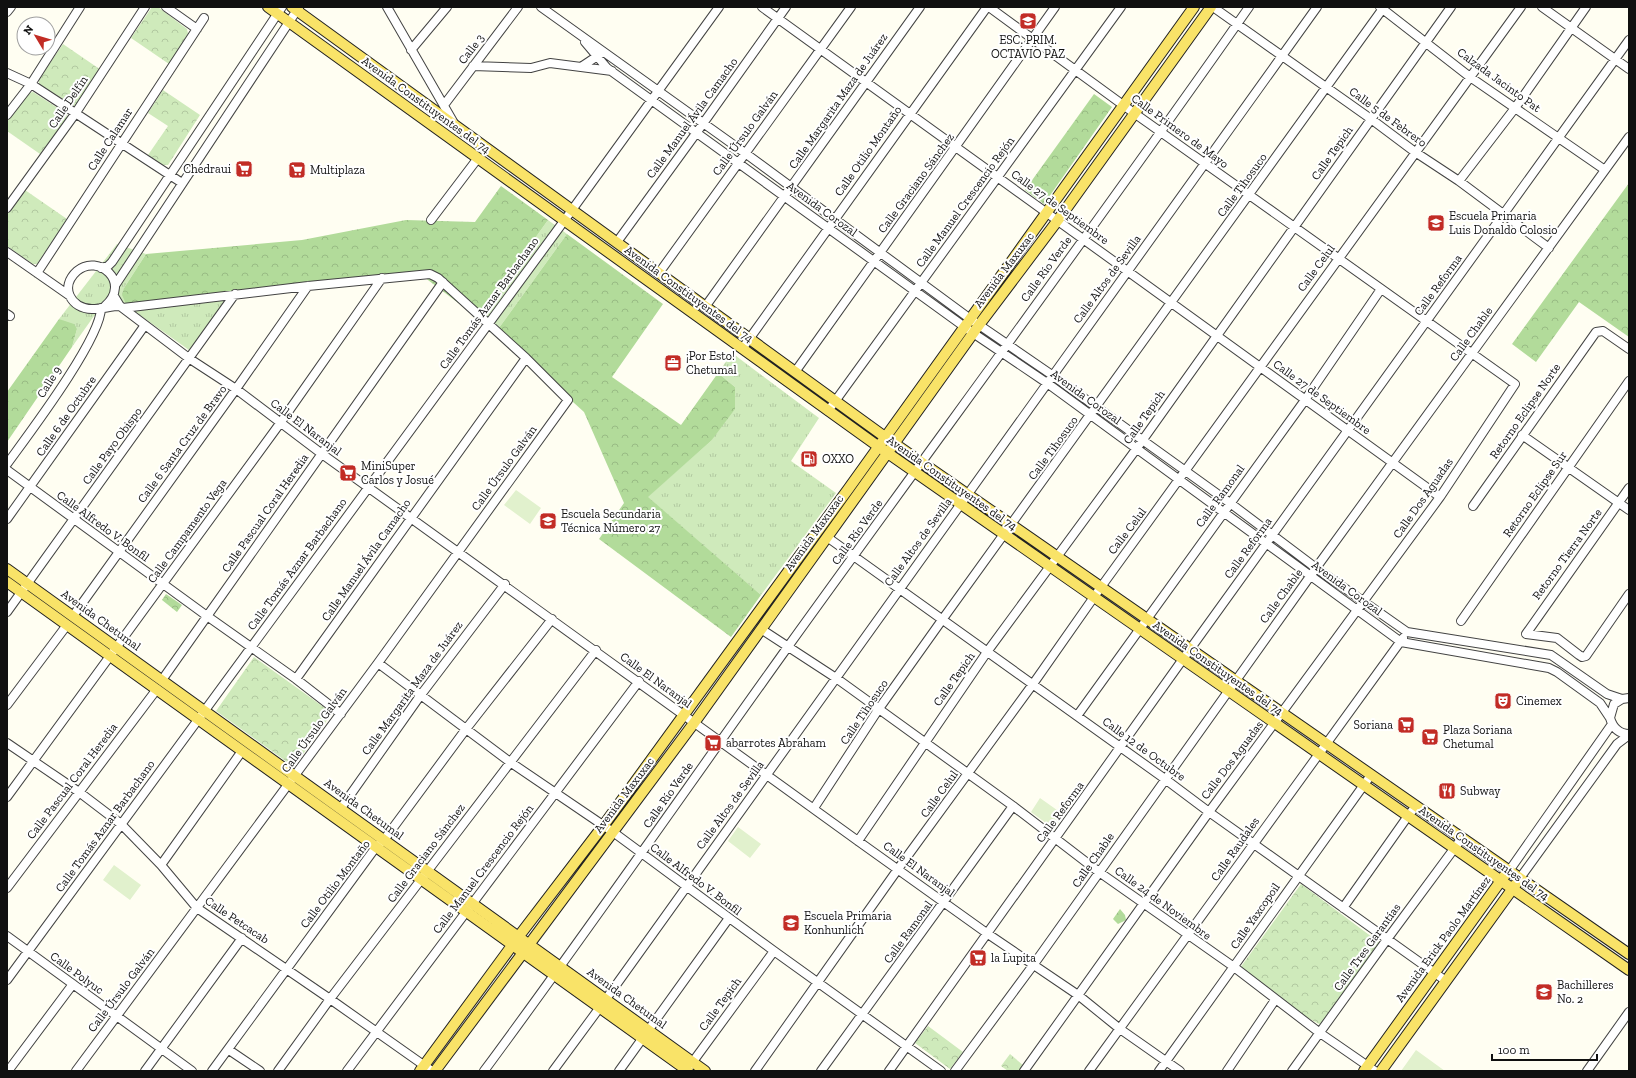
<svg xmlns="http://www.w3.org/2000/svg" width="1636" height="1078" font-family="'Zilla Slab',serif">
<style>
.grass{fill:url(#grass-tufts)}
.forest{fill:url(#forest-crowns)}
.park{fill:url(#park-crowns)}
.pitch{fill:#e1f1cd}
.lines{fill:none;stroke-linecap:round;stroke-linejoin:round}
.minor-casing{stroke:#434343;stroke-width:10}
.major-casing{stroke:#212121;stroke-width:12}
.minor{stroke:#fff;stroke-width:8}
.major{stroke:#f9e368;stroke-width:10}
.labels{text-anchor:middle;stroke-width:4;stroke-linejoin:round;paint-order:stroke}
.poi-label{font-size:12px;fill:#101010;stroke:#fff;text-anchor:start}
.street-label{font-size:12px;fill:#101010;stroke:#fff}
</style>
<defs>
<pattern id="grass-tufts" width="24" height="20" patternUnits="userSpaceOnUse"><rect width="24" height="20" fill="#cfeabb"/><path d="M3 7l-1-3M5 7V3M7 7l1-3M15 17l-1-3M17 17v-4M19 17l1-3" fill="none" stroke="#b1c8a0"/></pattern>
<pattern id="forest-crowns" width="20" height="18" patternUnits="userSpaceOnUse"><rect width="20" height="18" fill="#b2db9a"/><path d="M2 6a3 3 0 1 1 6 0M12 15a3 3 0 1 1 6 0" fill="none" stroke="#98bb84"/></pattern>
<pattern id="park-crowns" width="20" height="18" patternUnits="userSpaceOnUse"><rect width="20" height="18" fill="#cfeabb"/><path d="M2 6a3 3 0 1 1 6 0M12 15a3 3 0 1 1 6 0" fill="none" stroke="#b1c8a0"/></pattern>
</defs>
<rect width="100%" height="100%" fill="#fffef2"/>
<path class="grass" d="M548 220 567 234 496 332 478 318Z
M117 244 146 254 124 288 233 296 189 350 127 306 94 316 72 347 77 329 59 319Z
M732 353 819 418 791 461 836 493 761 595 647 497 711 441 735 387 718 373Z"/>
<path class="forest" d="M1094 94 1112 107 1044 204 1025 190Z
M1629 183V337L1579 302 1536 362 1512 344Z
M501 186 548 220 478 318 424 277 127 306 122 295 124 288 146 254 302 240 406 220 475 222Z
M567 234 663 304 612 377 681 425 718 373 735 387V409L711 441 648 497 761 595 731 637 599 539 624 503 584 412 496 332Z
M59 319 74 324 77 329 72 347 7 442V392Z
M166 594 182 605 177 612 162 600Z
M1120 909 1125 915 1126 920 1118 924 1113 919Z"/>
<path class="park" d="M152 7H158L187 29 188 34 169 64 131 38Z
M63 44 101 70 77 105 73 106 39 84V79Z
M163 90 200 115 168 165H163L148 155 168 126 148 113Z
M33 92 67 114 66 120 40 154 7 131V122L29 93Z
M25 190 67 219 37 264H33L7 246V215Z
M254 657 332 713 294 767 216 711Z
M1301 884 1380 943 1321 1025 1280 1003 1240 968Z
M928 1026 963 1052 950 1069 915 1043Z
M1010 1054 1024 1066 1021 1071H1008L1001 1066Z"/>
<path class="pitch" d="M516 490 541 508 530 524 504 505Z
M1040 798 1064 815 1054 829 1031 812Z
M738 827 761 844 750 858 728 841Z
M114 865 141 885 130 900 103 880Z
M1416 1050 1445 1071H1401Z"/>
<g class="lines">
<g class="minor-casing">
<path id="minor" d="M166 7 197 29
M387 7 455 125
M541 7 745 153 969 318 1052 375 1230 503 1316 568 1407 632 1551 655 1607 694 1622 699
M762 7 1440 497
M989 7 1134 113 1515 384 1440 497 1209 812 1024 1071
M1213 7 1371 119 1415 152 1459 181 1549 248
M1380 7 1470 77 1605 170
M1542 7 1629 69
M7 12 11 7
M585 42 607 68 973 333 1047 383 1401 642 1549 668 1557 672 1600 703 1610 718
M411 50 447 7
M473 66 531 68 550 63 581 67 602 53
M581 67 612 71
M7 73 31 84 182 183
M444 105 518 7
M7 115 31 84 80 7
M1459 181 1515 108 1586 7
M7 208 75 114 145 7
M431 220 478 158
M617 242 697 132 786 7
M7 252 70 296
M101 268 108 266 112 262 282 7
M37 273 204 18
M659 273 851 7
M116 284 299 7
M114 296 120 306 190 359 236 389 322 454 858 841 988 934 1078 995 1120 1029 1180 1071
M105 306C132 282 98 253 77 271 59 287 71 309 92 309 102 309 111 306 120 306
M705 307 920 7
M7 314 10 316
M742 349 987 7
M795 372 1055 7
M828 411 1121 7
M1522 435 1629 510
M7 464C28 435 101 339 101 308
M7 470 207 616 296 679 341 714
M1629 488 1526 634 1557 638 1579 655 1582 657 1586 656 1629 594
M1473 506 1596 332 1603 331 1629 349
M7 519 145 325
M827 537 1165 779 1209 812 1446 981
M7 612 235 294
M73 616 236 389 308 286
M1461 621 1629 381
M761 629 836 678 1013 806 1099 872 1234 967 1320 1033 1375 1071
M378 663 510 762 613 832 774 951 941 1071
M296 679 526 358
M162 680 443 282
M1629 698 1622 699 1614 704 1610 718C1613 728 1619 734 1629 734
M7 705 67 625
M1077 716 1305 400 1381 289
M7 743 79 792 121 824 161 865 197 908 330 999 432 1071
M7 797 281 422 382 278
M341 808 420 696 505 584
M814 808 878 710 942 620 1384 7
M858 841 987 652 1137 448 1451 7
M161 865 242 751
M1509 871 1612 724
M1520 878 1617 744 1629 735
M7 888 157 689
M1343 908 1408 816 1416 806
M7 936 192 1071
M7 980 564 221 719 7
M229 1050 260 1071
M689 1067 774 951
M8 1071 73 984
M76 1071 378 663 568 400 526 358 438 278 430 274 308 286 123 308
M145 1071 242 938
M212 1071 376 847 384 840 466 729 552 619
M278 1071 330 999 596 650
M347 1071 639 681
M484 1071C587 932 686 789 787 648 941 434 1098 223 1249 7
M553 1071 606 999 1317 7
M619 1071 729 918
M755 1071 898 869 1033 684 1101 587 1521 7
M821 1071 1013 806
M889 1071 1183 659 1629 40
M955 1071 1034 964 1316 568 1629 137
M1089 1071 1403 638
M1159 1071 1371 775
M1227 1071 1275 1000
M1292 1071 1388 938 1462 838
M1587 1071 1629 1012"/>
</g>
<g class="major-casing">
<path id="major" d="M268 7 879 447 1629 970
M292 7 885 437 1629 954
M7 569 705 1071
M7 582 688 1071
M420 1071 519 936 603 826 849 488 1194 7
M435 1071 694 723 979 325 1058 220 1211 7
M1364 1071 1505 875
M1381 1071 1516 884"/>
</g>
<use href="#minor" class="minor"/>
<use href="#major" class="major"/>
</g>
<defs>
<g id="school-square" transform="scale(0.9)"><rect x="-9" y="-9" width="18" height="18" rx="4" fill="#c22c25" stroke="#fff"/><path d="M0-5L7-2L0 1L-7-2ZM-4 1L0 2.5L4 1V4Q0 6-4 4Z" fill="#fff"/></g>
<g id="supermarket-square" transform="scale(0.9)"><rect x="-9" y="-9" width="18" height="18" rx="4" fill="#c22c25" stroke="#fff"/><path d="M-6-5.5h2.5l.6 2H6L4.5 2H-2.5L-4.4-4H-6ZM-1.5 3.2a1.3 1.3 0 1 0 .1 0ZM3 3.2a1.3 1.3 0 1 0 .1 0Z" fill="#fff"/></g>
<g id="office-square" transform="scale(0.9)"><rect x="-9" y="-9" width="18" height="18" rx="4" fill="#c22c25" stroke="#fff"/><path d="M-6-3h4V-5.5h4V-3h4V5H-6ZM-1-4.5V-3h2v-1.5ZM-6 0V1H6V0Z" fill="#fff"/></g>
<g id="fuel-square" transform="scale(0.9)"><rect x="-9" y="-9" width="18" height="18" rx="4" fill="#c22c25" stroke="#fff"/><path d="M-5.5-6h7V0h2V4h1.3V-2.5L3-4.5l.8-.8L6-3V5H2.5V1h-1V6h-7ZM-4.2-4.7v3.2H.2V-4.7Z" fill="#fff"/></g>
<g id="theatre-square" transform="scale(0.9)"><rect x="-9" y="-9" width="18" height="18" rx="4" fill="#c22c25" stroke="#fff"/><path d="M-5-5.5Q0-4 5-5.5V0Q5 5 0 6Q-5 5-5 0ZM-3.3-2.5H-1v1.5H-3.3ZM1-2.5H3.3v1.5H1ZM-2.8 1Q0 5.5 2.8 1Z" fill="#fff"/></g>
<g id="restaurant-square" transform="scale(0.9)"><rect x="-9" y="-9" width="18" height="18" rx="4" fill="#c22c25" stroke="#fff"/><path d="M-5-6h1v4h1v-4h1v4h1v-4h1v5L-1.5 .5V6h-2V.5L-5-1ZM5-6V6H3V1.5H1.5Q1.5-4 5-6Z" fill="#fff"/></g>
</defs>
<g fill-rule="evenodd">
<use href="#school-square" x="1028" y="21"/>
<use href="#supermarket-square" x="244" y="169"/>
<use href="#supermarket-square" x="297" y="170"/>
<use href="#school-square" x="1436" y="223"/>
<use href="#office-square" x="673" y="363"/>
<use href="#fuel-square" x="809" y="459"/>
<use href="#supermarket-square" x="348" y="473"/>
<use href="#school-square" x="548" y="521"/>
<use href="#theatre-square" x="1503" y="701"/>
<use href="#supermarket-square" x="1406" y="725"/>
<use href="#supermarket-square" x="1430" y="737"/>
<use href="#supermarket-square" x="713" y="743"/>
<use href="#restaurant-square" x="1447" y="791"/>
<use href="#school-square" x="791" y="923"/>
<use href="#supermarket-square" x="978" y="958"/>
<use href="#school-square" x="1544" y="992"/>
</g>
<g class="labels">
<g class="poi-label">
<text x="1028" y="44" text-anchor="middle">ESC. PRIM.<tspan x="1028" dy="14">OCTAVIO PAZ</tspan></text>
<text x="231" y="173" text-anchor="end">Chedraui</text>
<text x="310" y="174">Multiplaza</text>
<text x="1449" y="220">Escuela Primaria<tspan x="1449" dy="14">Luis Donaldo Colosio</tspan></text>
<text x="686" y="360">¡Por Esto!<tspan x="686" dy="14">Chetumal</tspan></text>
<text x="822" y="463">OXXO</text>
<text x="361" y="470">MiniSuper<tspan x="361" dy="14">Carlos y Josué</tspan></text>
<text x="561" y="518">Escuela Secundaria<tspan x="561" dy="14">Técnica Número 27</tspan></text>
<text x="1516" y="705">Cinemex</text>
<text x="1393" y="729" text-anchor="end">Soriana</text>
<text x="1443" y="734">Plaza Soriana<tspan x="1443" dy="14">Chetumal</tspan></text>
<text x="726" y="747">abarrotes Abraham</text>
<text x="1460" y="795">Subway</text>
<text x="804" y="920">Escuela Primaria<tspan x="804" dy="14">Konhunlich</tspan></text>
<text x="991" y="962">la Lupita</text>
<text x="1557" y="989">Bachilleres<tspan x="1557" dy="14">No. 2</tspan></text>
</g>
<g class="street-label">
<text transform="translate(471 49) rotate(-53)" y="4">Calle 3</text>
<text transform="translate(1499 80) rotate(36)" y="4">Calzada Jacinto Pat</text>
<text transform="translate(838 101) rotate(-55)" y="4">Calle Margarita Maza de Juárez</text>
<text transform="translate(68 102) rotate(-56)" y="4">Calle Delfín</text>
<text transform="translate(426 105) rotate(36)" y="4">Avenida Constituyentes del 74</text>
<text transform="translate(1388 117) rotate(36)" y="4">Calle 5 de Febrero</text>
<text transform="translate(692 118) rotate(-54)" y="4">Calle Manuel Ávila Camacho</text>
<text transform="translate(1180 131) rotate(36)" y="4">Calle Primero de Mayo</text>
<text transform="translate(745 133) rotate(-54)" y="4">Calle Úrsulo Galván</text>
<text transform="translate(110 139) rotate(-57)" y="4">Calle Calamar</text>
<text transform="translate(868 151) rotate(-55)" y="4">Calle Otilio Montaño</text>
<text transform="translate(1332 153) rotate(-55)" y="4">Calle Tepich</text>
<text transform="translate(916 183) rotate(-54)" y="4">Calle Graciano Sánchez</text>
<text transform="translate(1242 185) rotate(-54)" y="4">Calle Tihosuco</text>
<text transform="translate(965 202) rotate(-54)" y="4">Calle Manuel Crescencio Rejón</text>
<text transform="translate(1060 207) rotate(36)" y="4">Calle 27 de Septiembre</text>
<text transform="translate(822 209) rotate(36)" y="4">Avenida Corozal</text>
<text transform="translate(1316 268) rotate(-54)" y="4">Calle Celul</text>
<text transform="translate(1046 269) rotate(-54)" y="4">Calle Río Verde</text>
<text transform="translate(1004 270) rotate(-53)" y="4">Avenida Maxuxac</text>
<text transform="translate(1107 279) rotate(-54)" y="4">Calle Altos de Sevilla</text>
<text transform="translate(1438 285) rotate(-54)" y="4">Calle Reforma</text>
<text transform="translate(689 294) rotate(36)" y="4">Avenida Constituyentes del 74</text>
<text transform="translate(489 303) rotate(-54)" y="4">Calle Tomás Aznar Barbachano</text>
<text transform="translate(1471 334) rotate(-54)" y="4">Calle Chable</text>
<text transform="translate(49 382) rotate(-58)" y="4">Calle 9</text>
<text transform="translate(1086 397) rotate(36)" y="4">Avenida Corozal</text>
<text transform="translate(1322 397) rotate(36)" y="4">Calle 27 de Septiembre</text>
<text transform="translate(1525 411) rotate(-55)" y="4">Retorno Eclipse Norte</text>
<text transform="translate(66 416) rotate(-55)" y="4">Calle 6 de Octubre</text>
<text transform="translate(1144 417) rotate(-55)" y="4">Calle Tepich</text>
<text transform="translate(306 427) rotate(37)" y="4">Calle El Naranjal</text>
<text transform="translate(182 444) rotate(-54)" y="4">Calle 6 Santa Cruz de Bravo</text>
<text transform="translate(112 446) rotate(-54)" y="4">Calle Payo Obispo</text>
<text transform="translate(1053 448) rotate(-54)" y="4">Calle Tihosuco</text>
<text transform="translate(504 468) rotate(-54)" y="4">Calle Úrsulo Galván</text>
<text transform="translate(952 483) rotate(35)" y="4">Avenida Constituyentes del 74</text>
<text transform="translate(1535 494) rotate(-55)" y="4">Retorno Eclipse Sur</text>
<text transform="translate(1220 496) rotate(-54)" y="4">Calle Ramonal</text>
<text transform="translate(1423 498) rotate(-55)" y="4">Calle Dos Aguadas</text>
<text transform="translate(265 513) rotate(-55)" y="4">Calle Pascual Coral Heredia</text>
<text transform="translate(103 526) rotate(36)" y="4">Calle Alfredo V. Bonfil</text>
<text transform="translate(187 531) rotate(-54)" y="4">Calle Campamento Vega</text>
<text transform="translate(1127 531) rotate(-53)" y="4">Calle Celul</text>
<text transform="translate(857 532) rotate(-54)" y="4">Calle Río Verde</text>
<text transform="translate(814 533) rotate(-54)" y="4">Avenida Maxuxac</text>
<text transform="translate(918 542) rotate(-54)" y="4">Calle Altos de Sevilla</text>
<text transform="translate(1248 548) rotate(-54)" y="4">Calle Reforma</text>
<text transform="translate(1567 554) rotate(-54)" y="4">Retorno Tierra Norte</text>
<text transform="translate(366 560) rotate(-55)" y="4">Calle Manuel Ávila Camacho</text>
<text transform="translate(297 564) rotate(-54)" y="4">Calle Tomás Aznar Barbachano</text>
<text transform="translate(1347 588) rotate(36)" y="4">Avenida Corozal</text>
<text transform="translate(1281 596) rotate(-54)" y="4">Calle Chable</text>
<text transform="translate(101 620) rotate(36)" y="4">Avenida Chetumal</text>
<text transform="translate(1218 668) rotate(35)" y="4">Avenida Constituyentes del 74</text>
<text transform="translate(954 679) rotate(-55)" y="4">Calle Tepich</text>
<text transform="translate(656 680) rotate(36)" y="4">Calle El Naranjal</text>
<text transform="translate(412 688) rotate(-54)" y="4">Calle Margarita Maza de Juárez</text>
<text transform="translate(864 712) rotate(-56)" y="4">Calle Tihosuco</text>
<text transform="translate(314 730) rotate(-54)" y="4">Calle Úrsulo Galván</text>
<text transform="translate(1144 749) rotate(36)" y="4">Calle 12 de Octubre</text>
<text transform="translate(1232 760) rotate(-53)" y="4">Calle Dos Aguadas</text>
<text transform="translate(72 781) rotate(-53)" y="4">Calle Pascual Coral Heredia</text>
<text transform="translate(939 794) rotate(-54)" y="4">Calle Celul</text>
<text transform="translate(624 795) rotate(-53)" y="4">Avenida Maxuxac</text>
<text transform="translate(668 795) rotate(-55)" y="4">Calle Río Verde</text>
<text transform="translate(730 805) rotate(-54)" y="4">Calle Altos de Sevilla</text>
<text transform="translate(364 809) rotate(36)" y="4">Avenida Chetumal</text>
<text transform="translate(1060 812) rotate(-54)" y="4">Calle Reforma</text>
<text transform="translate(105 826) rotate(-54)" y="4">Calle Tomás Aznar Barbachano</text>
<text transform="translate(1235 849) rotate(-55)" y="4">Calle Raudales</text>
<text transform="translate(426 853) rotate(-53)" y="4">Calle Graciano Sánchez</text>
<text transform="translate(1484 853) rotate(35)" y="4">Avenida Constituyentes del 74</text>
<text transform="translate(1093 860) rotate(-55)" y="4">Calle Chable</text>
<text transform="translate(483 869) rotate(-53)" y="4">Calle Manuel Crescencio Rejón</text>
<text transform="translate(919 869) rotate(36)" y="4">Calle El Naranjal</text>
<text transform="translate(696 879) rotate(37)" y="4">Calle Alfredo V. Bonfil</text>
<text transform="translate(335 884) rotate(-53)" y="4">Calle Otilio Montaño</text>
<text transform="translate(1163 903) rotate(36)" y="4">Calle 24 de Noviembre</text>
<text transform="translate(1255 916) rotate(-55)" y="4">Calle Yaxcopoil</text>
<text transform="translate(237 920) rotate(34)" y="4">Calle Petcacab</text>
<text transform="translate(908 932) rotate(-54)" y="4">Calle Ramonal</text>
<text transform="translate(1443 939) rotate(-54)" y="4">Avenida Erick Paolo Martínez</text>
<text transform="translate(1367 947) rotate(-54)" y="4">Calle Tres Garantías</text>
<text transform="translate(77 973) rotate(36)" y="4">Calle Polyuc</text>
<text transform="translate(121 990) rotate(-53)" y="4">Calle Úrsulo Galván</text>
<text transform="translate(627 998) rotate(36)" y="4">Avenida Chetumal</text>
<text transform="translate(720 1004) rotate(-54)" y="4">Calle Tepich</text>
</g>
</g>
<rect width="1636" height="1078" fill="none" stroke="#101010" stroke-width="16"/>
<g transform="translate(36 36) rotate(308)"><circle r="19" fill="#ffffff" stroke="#9f9f9f"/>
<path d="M0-3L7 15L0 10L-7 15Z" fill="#c22c25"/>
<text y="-6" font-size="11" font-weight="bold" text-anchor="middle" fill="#101010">N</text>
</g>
<path d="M1492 1054v6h105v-6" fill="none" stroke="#101010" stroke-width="2"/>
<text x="1498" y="1054" font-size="12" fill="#101010" stroke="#ffffff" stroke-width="3" paint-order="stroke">100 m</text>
</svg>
